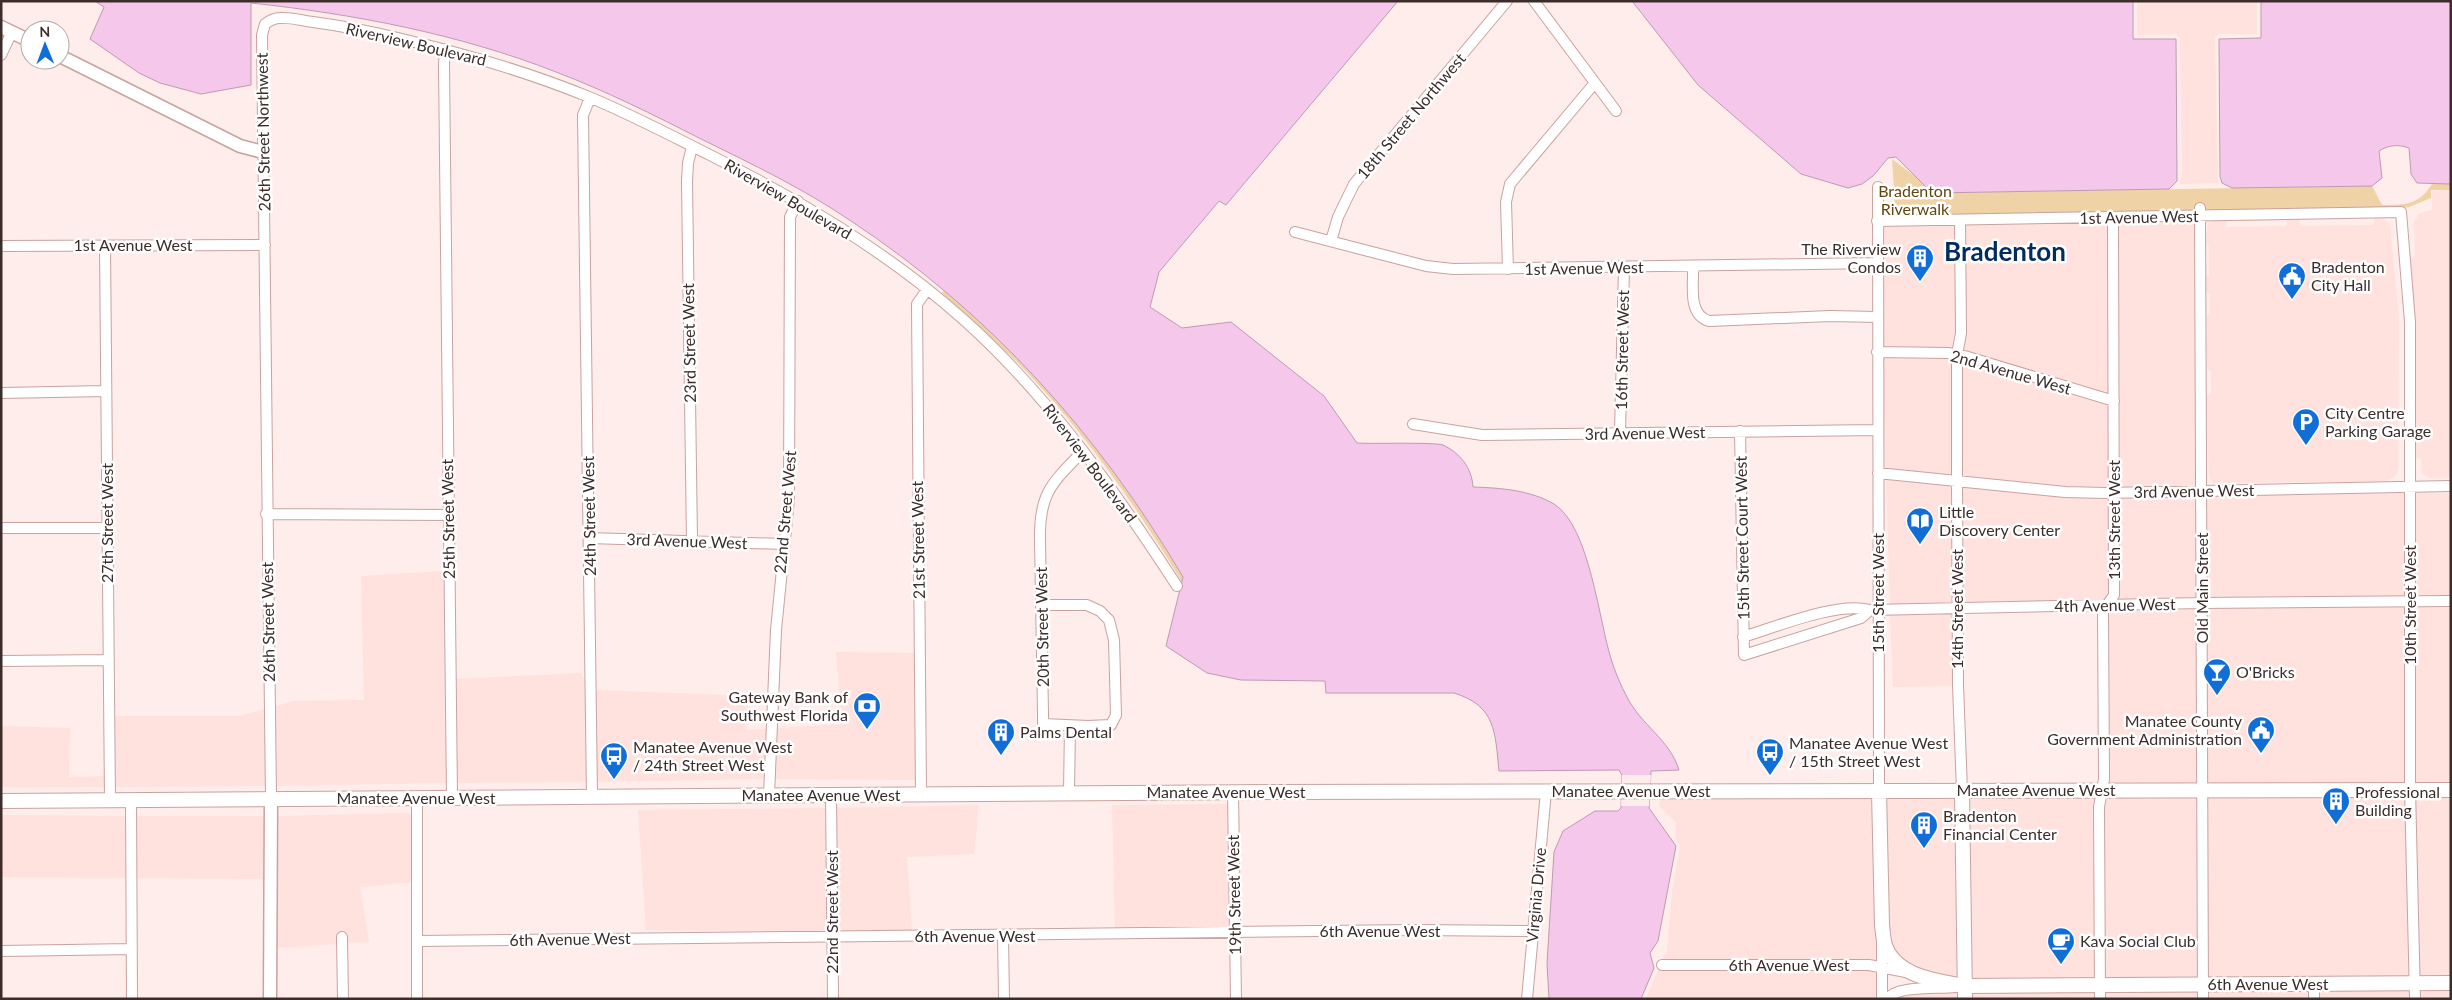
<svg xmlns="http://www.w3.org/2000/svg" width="2452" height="1000" font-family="Lato,sans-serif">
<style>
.built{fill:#ffe1dd}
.green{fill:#efd2a5}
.water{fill:#f5c8eb;stroke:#be9ab1}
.pier{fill:#feedeb}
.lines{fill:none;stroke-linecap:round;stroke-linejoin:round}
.minor-casing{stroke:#c9a29e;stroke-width:12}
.tertiary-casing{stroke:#c9a29e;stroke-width:15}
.secondary-casing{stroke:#c9a29e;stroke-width:16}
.minor{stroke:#fff;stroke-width:10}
.tertiary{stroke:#fff;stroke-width:12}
.secondary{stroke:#fff;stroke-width:14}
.labels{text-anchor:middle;stroke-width:5;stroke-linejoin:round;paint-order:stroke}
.street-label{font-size:16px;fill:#3c2d2b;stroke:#fff}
.park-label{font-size:16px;fill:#63450e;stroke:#fff}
.poi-label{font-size:16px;fill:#3c2d2b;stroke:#fff;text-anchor:start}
.town-label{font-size:26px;font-weight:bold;fill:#022c5e;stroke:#fff}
</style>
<rect width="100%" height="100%" fill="#feedeb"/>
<path class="built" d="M2137 1H2257V34H2219L2215 37 2218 183 2180 184 2182 170 2180 37 2176 34 2137 35Z
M2451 190V478H2430L2422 473 2421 459 2415 458 2409 262 2415 255 2414 221 2420 213 2432 210V191Z
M2375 217 2383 218 2390 225 2399 319 2398 472 2394 477 2385 481 2213 483 2209 477 2207 424V396L2211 392V372L2207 368V317L2210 313V295L2206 291V277L2209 275V247L2206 243 2208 223 2215 220H2226V227L2287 226V219H2299L2300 226 2373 225Z
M2196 221 2198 485 2120 487 2118 223Z
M2109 223V394L1963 350 1966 333 1965 225Z
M1955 225 1956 332 1953 348 1882 347V226Z
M1882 358 1952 359V475L1885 468Z
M1962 361 2109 406 2110 487 2065 486 1962 476Z
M1886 479 1952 486V602L1890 604Z
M1961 487 2065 497 2110 498V594L2105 601 1962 602Z
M2406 493 2405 596 2206 597 2207 496Z
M2415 493H2451V596H2415Z
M2198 496 2197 598 2117 600 2119 595 2120 498Z
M444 571 447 783 275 786 274 707 293 701 364 700 361 576Z
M2405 607 2406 784H2207L2206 608Z
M2415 607H2451V784H2415Z
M2197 609 2198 784H2108V613L2110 611Z
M1953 613V686L1893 687 1890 615Z
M836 652 914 653 916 780 774 779 776 728 842 724Z
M581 673 586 685 587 782 456 783 455 679Z
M596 690 749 696 746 730 766 729 764 779 597 782Z
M265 709 266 786 114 787V716H240Z
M1 726 70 728 69 777 105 776V787H1Z
M2096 795 2094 807 2095 980H1970L1967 796Z
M2106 795H2198V980H2104V808Z
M2207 795H2406L2408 978 2208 979Z
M2415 795H2451V978H2418Z
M1661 796H1875L1877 961 1819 959 1662 960 1667 951 1672 892 1680 846 1675 837 1676 822 1659 806Z
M1884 796H1958L1960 979 1920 970 1902 961 1889 943Z
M1228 804 1229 927 1115 929 1112 805Z
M979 805 974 854 907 857 912 931H837L836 808Z
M826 808 827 931 646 930 638 810Z
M412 813V882L360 887 369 942 347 943V933H338V944L275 948V816Z
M1 815 126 816 127 878 1 877Z
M136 816H266L265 911 262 879 136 878Z
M1658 970H1868L1877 972V999H1646Z
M2319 989H2409L2410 999H2319Z
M2419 989H2451V999H2420Z
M2198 990V999H2104V991Z
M2208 990H2310V999H2208Z
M1970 991H2095V999H1970Z
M1961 992V999H1893L1905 995Z"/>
<path class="green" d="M1892 159 1937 193 2372 186 2382 205C2405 205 2419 205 2432 184H2451V190H2431V198L2409 207 2399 209 1896 221Z
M944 290C968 311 993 332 1015 354 1081 420 1135 496 1183 577L1182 582C1134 502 1080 426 1015 360 991 337 966 315 942 293Z"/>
<path class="water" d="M95 1H1398L1226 205 1219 201 1159 272 1150 307 1182 328 1231 322 1324 396 1357 443C1370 444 1435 442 1443 445 1460 453 1472 468 1473 487 1501 488 1530 490 1554 504 1590 526 1599 623 1612 662 1616 674 1621 686 1627 697 1641 725 1670 740 1679 770L1651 771 1649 808 1676 846 1658 941 1650 953 1654 968 1641 999H1549L1547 963 1554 852 1563 831 1595 811H1618L1621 808 1622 775 1619 770 1499 771C1495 732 1496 706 1454 693H1326L1325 681 1241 680 1207 673 1166 646 1183 577C1098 433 990 313 851 221 804 189 752 164 701 139 654 115 606 91 556 72 459 34 354 14 251 3V85L201 94 160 83 139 73 90 39 104 7Z
M1632 1H2133V39H2176L2177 181 2169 189 1932 193 1896 157 1888 158 1873 176 1862 184 1848 188 1801 174 1698 85Z
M2261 1H2451V184L2417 183 2411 174 2409 148C2399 144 2388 145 2379 151L2382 178 2372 186 2232 188 2222 183 2220 176 2219 39 2261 38Z"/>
<path class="pier" d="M1622 775H1651L1649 806H1621Z"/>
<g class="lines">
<g class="minor-casing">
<path id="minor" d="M1534 1 1616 111
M445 49 444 64 452 797
M1 55 12 32
M590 98 583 115 592 796
M1878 187 1879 791
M2200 208 2203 999
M1960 220 1961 333 1957 355V481L1958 685 1962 791
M1877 221 2401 212 2410 322V789L2415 999
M1295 232 1426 266 1453 269 1877 263
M1331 241 1338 217 1354 184 1507 1
M105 245 110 800
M1 246 265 245
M1693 266C1694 285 1687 314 1709 321L1830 316 1877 317
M1508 269 1506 202 1510 184 1594 84
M1877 352 1948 353 1968 357 2114 401
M1 393 106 391
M1413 424 1482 435 1877 430
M1740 431 1744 655 1861 618 1870 610
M1620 433 1624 267
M1878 473 2065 492 2106 493 2451 486
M266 514 448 515
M1 528H107
M589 538 784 544
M692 541 687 181 688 163 692 147
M1041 605H1087L1100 611 1109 620 1114 640 1116 715 1111 725 1088 726 1043 724V714L1040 540C1039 493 1052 483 1083 451
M1743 637C1776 627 1838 601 1870 610L2201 603 2451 601
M1 661 109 660
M1233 792 1236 999
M1069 793 1070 726
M831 794 833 999
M921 794 917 304 927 290
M769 795 776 630 789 499 790 217 798 201
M417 798V999
M271 799 262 35 265 24C269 21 274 18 280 18 291 17 303 21 313 22 343 26 373 32 402 39 466 54 528 72 589 97 630 114 670 135 710 155 801 201 888 252 964 320 1049 396 1115 491 1177 586
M131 800 132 999
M1003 936 1004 999
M342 937 343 999
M417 941 1417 930 1533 931
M1882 943V999
M1 951 132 949
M1662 965H1869L1906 972
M2314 984V999
M1527 999 1546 791
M1887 999C1897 985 1938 989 1955 987
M2100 999 2099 807 2104 779 2103 611 2114 595 2113 217"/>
</g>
<g class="tertiary-casing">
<path id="tertiary" d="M1 27 30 41
M60 56 240 146 263 152
M270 999 271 799"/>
</g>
<g class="secondary-casing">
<path id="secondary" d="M1879 791 1882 925C1883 932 1883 941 1886 948 1898 977 1938 981 1965 986L2451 983
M1962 791 1965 999
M1 801 1275 792 2451 790"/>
</g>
<use href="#minor" class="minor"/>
<use href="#tertiary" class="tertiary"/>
<use href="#secondary" class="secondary"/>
</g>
<defs>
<g id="building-pin" transform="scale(1.4375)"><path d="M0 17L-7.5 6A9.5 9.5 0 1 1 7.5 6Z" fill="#116ed7" stroke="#fff"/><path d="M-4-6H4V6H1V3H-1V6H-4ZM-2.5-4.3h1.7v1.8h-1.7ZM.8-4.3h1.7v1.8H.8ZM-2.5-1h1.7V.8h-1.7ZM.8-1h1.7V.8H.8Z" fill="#fff"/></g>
<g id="civic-pin" transform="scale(1.4375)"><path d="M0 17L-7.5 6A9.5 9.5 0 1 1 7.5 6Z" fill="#116ed7" stroke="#fff"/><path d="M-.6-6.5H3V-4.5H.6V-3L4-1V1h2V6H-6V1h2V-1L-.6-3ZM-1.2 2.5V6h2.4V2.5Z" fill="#fff"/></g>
<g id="parking-pin" transform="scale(1.4375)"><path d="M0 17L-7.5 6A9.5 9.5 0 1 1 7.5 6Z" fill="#116ed7" stroke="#fff"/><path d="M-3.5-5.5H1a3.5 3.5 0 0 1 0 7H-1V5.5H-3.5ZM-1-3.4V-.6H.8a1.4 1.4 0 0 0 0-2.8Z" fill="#fff"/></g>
<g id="library-pin" transform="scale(1.4375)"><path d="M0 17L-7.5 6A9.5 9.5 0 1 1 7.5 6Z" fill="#116ed7" stroke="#fff"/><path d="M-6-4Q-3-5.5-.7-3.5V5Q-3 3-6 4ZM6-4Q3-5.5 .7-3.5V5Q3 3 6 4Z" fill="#fff"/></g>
<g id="bar-pin" transform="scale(1.4375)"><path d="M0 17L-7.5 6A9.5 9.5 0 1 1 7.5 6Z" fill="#116ed7" stroke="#fff"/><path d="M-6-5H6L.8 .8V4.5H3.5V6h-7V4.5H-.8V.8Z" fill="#fff"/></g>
<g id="bank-pin" transform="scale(1.4375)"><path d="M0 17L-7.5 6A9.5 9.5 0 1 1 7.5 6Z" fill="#116ed7" stroke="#fff"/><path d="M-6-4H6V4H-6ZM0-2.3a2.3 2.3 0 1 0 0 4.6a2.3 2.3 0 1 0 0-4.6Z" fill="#fff"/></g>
<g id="bus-pin" transform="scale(1.4375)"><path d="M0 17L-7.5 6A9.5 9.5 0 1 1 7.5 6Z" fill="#116ed7" stroke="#fff"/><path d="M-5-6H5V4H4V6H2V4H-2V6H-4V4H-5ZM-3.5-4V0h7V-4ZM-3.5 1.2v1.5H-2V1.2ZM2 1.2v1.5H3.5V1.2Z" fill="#fff"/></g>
<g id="cafe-pin" transform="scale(1.4375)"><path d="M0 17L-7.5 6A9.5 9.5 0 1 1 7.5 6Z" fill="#116ed7" stroke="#fff"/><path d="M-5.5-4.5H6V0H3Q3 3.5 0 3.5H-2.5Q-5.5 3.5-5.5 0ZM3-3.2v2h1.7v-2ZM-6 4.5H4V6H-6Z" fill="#fff"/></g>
</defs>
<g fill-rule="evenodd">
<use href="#building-pin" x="1920" y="258"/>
<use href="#civic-pin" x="2292" y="276"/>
<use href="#parking-pin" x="2306" y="422"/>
<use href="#library-pin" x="1920" y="521"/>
<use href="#bar-pin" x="2217" y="672"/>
<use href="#bank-pin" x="867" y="706"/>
<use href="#civic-pin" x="2261" y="730"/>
<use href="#building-pin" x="1001" y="732"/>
<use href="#bus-pin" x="1770" y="752"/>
<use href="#bus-pin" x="614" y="756"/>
<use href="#building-pin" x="2336" y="801"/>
<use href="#building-pin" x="1924" y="825"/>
<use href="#cafe-pin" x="2061" y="941"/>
</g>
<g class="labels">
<g class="street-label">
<text transform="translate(416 44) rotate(13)" y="6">Riverview Boulevard</text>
<text transform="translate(1411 116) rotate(-50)" y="6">18th Street Northwest</text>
<text transform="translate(263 132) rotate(-91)" y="6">26th Street Northwest</text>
<text transform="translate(788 199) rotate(30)" y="6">Riverview Boulevard</text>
<text transform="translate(2139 217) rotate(-1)" y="6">1st Avenue West</text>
<text x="133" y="251">1st Avenue West</text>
<text transform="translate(1584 268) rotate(-1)" y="6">1st Avenue West</text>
<text transform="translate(689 343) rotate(-91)" y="6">23rd Street West</text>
<text transform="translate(1622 350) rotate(-89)" y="6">16th Street West</text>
<text transform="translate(2011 372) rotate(16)" y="6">2nd Avenue West</text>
<text transform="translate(1645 433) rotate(-1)" y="6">3rd Avenue West</text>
<text transform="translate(1090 463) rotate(53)" y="6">Riverview Boulevard</text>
<text transform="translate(2194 491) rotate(-1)" y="6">3rd Avenue West</text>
<text transform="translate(785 512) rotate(-85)" y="6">22nd Street West</text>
<text transform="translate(589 516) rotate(-91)" y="6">24th Street West</text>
<text transform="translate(448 519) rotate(-91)" y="6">25th Street West</text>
<text transform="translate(2114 520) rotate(-90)" y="6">13th Street West</text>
<text transform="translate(107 523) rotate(-90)" y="6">27th Street West</text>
<text transform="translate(1742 538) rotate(-91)" y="6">15th Street Court West</text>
<text transform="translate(918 540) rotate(-91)" y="6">21st Street West</text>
<text transform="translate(687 541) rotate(2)" y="6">3rd Avenue West</text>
<text transform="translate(2202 588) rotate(-90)" y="6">Old Main Street</text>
<text transform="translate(1878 593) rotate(-90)" y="6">15th Street West</text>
<text transform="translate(2115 605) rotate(-1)" y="6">4th Avenue West</text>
<text transform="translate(2410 605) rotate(-90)" y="6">10th Street West</text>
<text transform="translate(1957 609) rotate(-90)" y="6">14th Street West</text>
<text transform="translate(268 622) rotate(-91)" y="6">26th Street West</text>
<text transform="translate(1042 627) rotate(-91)" y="6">20th Street West</text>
<text x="2036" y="796">Manatee Avenue West</text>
<text x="1631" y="797">Manatee Avenue West</text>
<text x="1226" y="798">Manatee Avenue West</text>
<text x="821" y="801">Manatee Avenue West</text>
<text x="416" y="804">Manatee Avenue West</text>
<text transform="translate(1234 895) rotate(-91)" y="6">19th Street West</text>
<text transform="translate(1536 895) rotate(-85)" y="6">Virginia Drive</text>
<text transform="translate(832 912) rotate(-90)" y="6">22nd Street West</text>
<text x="1380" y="937">6th Avenue West</text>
<text x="975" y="942">6th Avenue West</text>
<text transform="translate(570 939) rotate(-1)" y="6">6th Avenue West</text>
<text x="1789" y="971">6th Avenue West</text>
<text x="2268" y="990">6th Avenue West</text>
</g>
<g class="park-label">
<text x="1915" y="197">Bradenton<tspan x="1915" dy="18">Riverwalk</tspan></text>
</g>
<g class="poi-label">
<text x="1901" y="255" text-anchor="end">The Riverview<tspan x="1901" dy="18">Condos</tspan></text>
<text x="2311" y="273">Bradenton<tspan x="2311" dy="18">City Hall</tspan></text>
<text x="2325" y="419">City Centre<tspan x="2325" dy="18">Parking Garage</tspan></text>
<text x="1939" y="518">Little<tspan x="1939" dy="18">Discovery Center</tspan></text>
<text x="2236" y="678">O'Bricks</text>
<text x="848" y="703" text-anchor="end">Gateway Bank of<tspan x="848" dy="18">Southwest Florida</tspan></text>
<text x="2242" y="727" text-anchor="end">Manatee County<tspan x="2242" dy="18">Government Administration</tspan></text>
<text x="1020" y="738">Palms Dental</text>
<text x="1789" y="749">Manatee Avenue West<tspan x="1789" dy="18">/ 15th Street West</tspan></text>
<text x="633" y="753">Manatee Avenue West<tspan x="633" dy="18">/ 24th Street West</tspan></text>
<text x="2355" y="798">Professional<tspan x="2355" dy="18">Building</tspan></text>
<text x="1943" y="822">Bradenton<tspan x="1943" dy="18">Financial Center</tspan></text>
<text x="2080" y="947">Kava Social Club</text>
</g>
<g class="town-label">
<text x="2005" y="261">Bradenton</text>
</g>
</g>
<rect width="2452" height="1000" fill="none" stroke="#3c2d2b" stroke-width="5"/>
<g transform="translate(45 45) rotate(359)"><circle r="24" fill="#ffffff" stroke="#b1abaa"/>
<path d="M0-4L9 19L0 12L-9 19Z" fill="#116ed7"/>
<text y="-8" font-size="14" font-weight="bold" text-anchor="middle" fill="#3c2d2b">N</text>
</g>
</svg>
